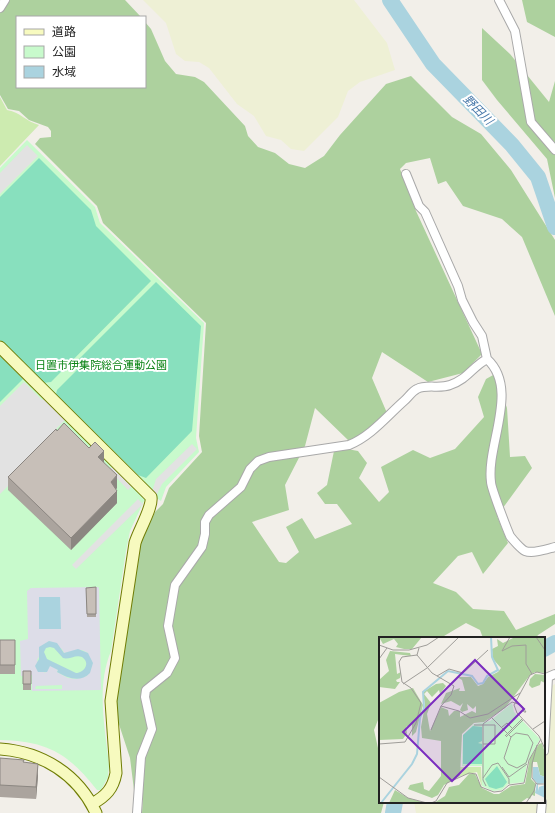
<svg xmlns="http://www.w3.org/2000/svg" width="555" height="813" font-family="'Public Sans','Noto Sans JP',sans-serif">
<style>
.farmland{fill:#eef0d5}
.grass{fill:#cdebb0}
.forest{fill:#add19e}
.park{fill:#c8facc}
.pitch{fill:#88e0be}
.parking{fill:#e2e2e2}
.plaza{fill:#dddde8;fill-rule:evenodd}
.water{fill:#aad3df;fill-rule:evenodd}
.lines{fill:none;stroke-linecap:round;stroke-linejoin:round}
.river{stroke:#aad3df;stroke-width:16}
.street-casing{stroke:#a9a9a9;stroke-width:10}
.secondary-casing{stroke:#707d05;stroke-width:13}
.street{stroke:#fff;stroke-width:8}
.secondary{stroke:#f7fabf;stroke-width:11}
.wall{fill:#aba49e}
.shaded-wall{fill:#8b8681}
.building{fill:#c7bfb8;stroke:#8b8681}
.labels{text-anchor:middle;stroke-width:4;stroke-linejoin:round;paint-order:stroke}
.park-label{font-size:11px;fill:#0c8416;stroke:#fff}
.water-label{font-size:12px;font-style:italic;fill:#4a7aab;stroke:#fff}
.inset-river{fill:none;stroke:#aad3df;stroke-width:2}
.inset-road{fill:none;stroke:#9f9d99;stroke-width:1}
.view{fill:#7b2cbf;fill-opacity:0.15;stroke:#7b2cbf;stroke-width:2}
.inset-edge{fill:none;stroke:#222;stroke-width:2}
</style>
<rect width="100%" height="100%" fill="#f2efe9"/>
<path class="farmland" d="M143 0H354L387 43 395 70 360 82 348 91 338 117 304 151 291 149 281 140 266 136 254 116 237 104 209 68 199 62 185 61 176 54 166 23Z
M555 684V813H416L414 802H544V690Z"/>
<path class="grass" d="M0 97 7 110C22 113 25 121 39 125L0 166Z"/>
<path class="forest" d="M8 0H125L141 17H17V87H145V22L151 29 165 61 176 74 195 77 204 82 245 126 248 136 258 147 275 153 289 164 305 168 324 156 340 135 386 84 411 76 452 117 481 134 511 170 555 240V316L522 237 502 219 463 206 446 181 438 184 430 158 406 163 400 169 416 211 482 354 463 373 428 382 382 352 372 378 387 413 366 432 349 441 315 408 305 446 285 485 289 510 252 522 279 562 286 563 299 552 286 527 302 518 315 539 352 524 337 504H325L317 493 327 485 334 451 342 448 358 451 367 463 359 478 379 502 389 492 381 467 413 450 430 458 455 449 484 417 478 397 486 379 495 374 507 408 510 457 525 456 532 468 497 516 508 543 483 574 472 552 458 556 433 583 456 592 473 609 504 611 516 630 555 614V624L538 635 536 638H483L480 630 466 623 444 636V638H380V715L374 730 380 757V802H384L381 813H142L143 797 134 790 130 758 115 712 141 540 155 512 163 504 169 488 202 452 199 436 206 323 103 223 97 206 35 144 40 138 51 137V131L48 127 29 120 19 111 8 109 0 95V12Z
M522 0H555V37L527 22Z
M482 28 510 54 549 102 555 81V198L547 159 497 100 482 80Z"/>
<path class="park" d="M27 140 95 207 100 223 204 323 196 438 199 452 166 487 161 501 158 499 144 501 130 531 126 551 111 651C96 687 105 727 109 765L108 777 101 790H97C68 753 47 741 0 740V168Z"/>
<path class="pitch" d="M39 158 91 210 96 226 151 281 51 382 43 383 0 340V197Z
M156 282 201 326 192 431 146 478 138 475 56 394 57 390 77 370 72 366Z
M0 356 23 379 0 402Z"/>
<path class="parking" d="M27 145 38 156 0 194V173Z
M24 382 42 400 46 397 67 418 50 435 54 440 0 494V406Z
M192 444 197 449 162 484 156 496 152 492 156 479Z
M114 465 134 484 128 490 109 470Z
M138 499 143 504 76 569 72 565Z"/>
<path class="plaza" d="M98 587 99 588 101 690 32 691V675L21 676 20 641 28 639 27 591 31 588ZM49 641 62 649 64 653 82 650 88 653 87 676 76 679 68 678 57 672 58 670 50 665 45 673 37 660ZM62 685V689H35L36 686Z"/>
<path class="water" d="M39 597H60L61 629H39Z
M49 641 57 643 64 653 78 649 88 653 93 663 90 673C80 683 68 678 57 672L58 670 50 666 47 672H38L35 666 39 659V647ZM50 647 54 648 63 658C69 660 76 654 82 657 91 663 84 673 76 673L47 659 44 652 46 648Z"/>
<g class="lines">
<path class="river" d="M390 0 433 64 512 145 538 177 555 227
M544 649 555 643
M393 813 395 802"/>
<g class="street-casing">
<path id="street" d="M499 0 515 31 531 122 555 150
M0 8 5 0
M406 174 419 206 425 212 458 286 462 300 473 322 482 336 487 359
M544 751 548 677 555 674
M137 813 141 757 152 729 145 697 146 690 167 673 175 658 168 626 175 585 202 547 205 534V522L209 515 241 487 250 469 258 461 269 457 349 445C371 436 386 417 404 401 408 398 412 391 417 389 426 384 440 389 450 385 468 379 472 367 487 359 520 389 486 445 491 482 491 488 507 529 510 536 513 540 521 549 525 551 533 554 547 549 555 547
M541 813 542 802"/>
</g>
<g class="secondary-casing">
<path id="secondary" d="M0 347 151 497C153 507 138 532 135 543L111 701 116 773C113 789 106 796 92 804
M0 749C42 752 78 774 96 813"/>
</g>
<use href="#street" class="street"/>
<use href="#secondary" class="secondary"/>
</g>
<path class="wall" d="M104 462 117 488 116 489 117 503 71 550 8 490V477Z
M96 587V617H87L86 588Z
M0 640H15V674H0Z
M23 671H31V690H23Z
M0 758 24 762 38 776 36 799 0 797Z"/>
<path class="shaded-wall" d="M104 451V463L98 457Z
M117 475V488L111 495V482Z
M117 491V503L71 550V538Z
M38 764V776L36 799V787Z"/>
<path class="building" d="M64 423 89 448 95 442 104 451 98 457 117 475 111 482 117 491 71 538 8 477 56 429 57 431Z
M96 587V614H87L86 588Z
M0 640H15V665H0Z
M23 671H31V684H23Z
M0 758 24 760 23 762 38 764 36 787 0 785Z"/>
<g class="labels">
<g class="park-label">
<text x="101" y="369">日置市伊集院総合運動公園</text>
</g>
<g class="water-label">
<text transform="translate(478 110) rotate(45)" y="4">野田川</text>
</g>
</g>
<g transform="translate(379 637)">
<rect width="166" height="166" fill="#f2efe9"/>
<path d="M80 130H102L103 150 98 135 81 139Z" fill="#cdebb0"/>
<path d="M0 0H43L33 12H25L17 10 19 7 15 2 4 7ZM136 0H166V36L156 35 151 38 126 71 105 85 95 86 83 97 81 139 65 148 59 158 53 161 29 152 31 148 44 145 45 152 50 154 62 139V104L43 101 42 90 46 68 44 55 57 47 64 46 67 49 61 57 60 53 53 60 48 54 45 57 52 66 48 77 51 94 62 70 69 73 70 79 75 74H81V80L93 74 97 76V69L94 72 88 67 89 73 83 75 81 73 84 66 81 69 72 64 62 67 67 56 81 51 80 54H86L83 43 78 40H92L99 49 104 47 109 40 119 35 122 31 114 22 113 12 119 9 118 2 124 6ZM11 14 31 16 32 19 16 17 18 37 22 35 21 41 17 43 18 45H21L16 52 0 50V43L10 34 7 23ZM156 37 166 38V46L162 44 161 48 153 51 150 48 151 42ZM34 51 44 68 37 95 33 99V87L27 90 28 96 24 102 0 103V66L20 55ZM163 106 166 116V140L161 138 158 125H154L152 142 156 146V159L153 158 151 162 148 161 141 166H55L66 159 70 150 80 148 90 137H96L103 151 115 157H120L132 149 146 147 151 121 160 107ZM16 153 29 161 47 166H10Z" fill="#add19e"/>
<path d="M133 66 135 75 161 102 148 126 145 145 129 147 123 153 114 154 103 149V129H83L84 98 95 87 111 84Z" fill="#c8facc"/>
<path d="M94 89 103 90V104L99 106 103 107V127H84V98ZM118 129 128 145 124 150 117 152 110 150 106 142Z" fill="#88e0be"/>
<path d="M154 130H159L161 138 166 140V146L159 147V154L160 150 166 148V161L156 156 158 146 154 142Z" fill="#aad3df"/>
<path class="inset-river" d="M2 166 33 127 38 117 41 81 45 71 44 55 69 34 93 39 99 47 104 46 108 39 119 33 113 20 112 0"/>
<path class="inset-road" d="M131 0 123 14 133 9 147 8V27L153 37M157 0 166 13M0 8 14 13H30L48 8 60 0M38 18 53 36 75 49 72 58 62 69 80 74 91 81 109 77 141 56M0 22 8 11M166 37 158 35 151 38 135 68 138 76 160 99 166 112M58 39 70 32 84 36 109 13M24 47 48 31 80 0M113 81 132 100M95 88H116V107H104M123 90 128 86 134 92M154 92 166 84M52 93 62 69M137 96 149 98 154 106 147 126 138 131 129 127 125 121 132 100ZM126 99 143 82M127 100 144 83M0 107 26 105 37 86 42 66 32 51 23 45 20 25 23 20 38 18 40 11M158 108 153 127V141L158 147H166M123 130 130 140 148 127M0 140 29 161 48 166M104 141 113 128 119 126 130 142V147M107 149 104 143V87L133 65 142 68 147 75H145L142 68M52 166 57 164 68 146 90 136 97 137 102 150 115 155 123 154 130 148 145 146 150 123 162 102M147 166 155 154 157 146"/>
<path class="view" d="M96 23 145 72 73 144 24 95Z"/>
<rect width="166" height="166" class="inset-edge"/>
</g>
<rect x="16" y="16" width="130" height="72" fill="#ffffff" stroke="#a7a7a7"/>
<rect x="24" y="29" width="20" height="6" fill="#f7fabf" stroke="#a7a7a7"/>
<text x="52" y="36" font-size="12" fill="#222222">道路</text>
<rect x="24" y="46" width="20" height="12" fill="#c8facc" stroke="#a7a7a7"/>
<text x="52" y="56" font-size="12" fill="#222222">公園</text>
<rect x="24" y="66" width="20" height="12" fill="#aad3df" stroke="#a7a7a7"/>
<text x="52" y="76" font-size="12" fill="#222222">水域</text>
</svg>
